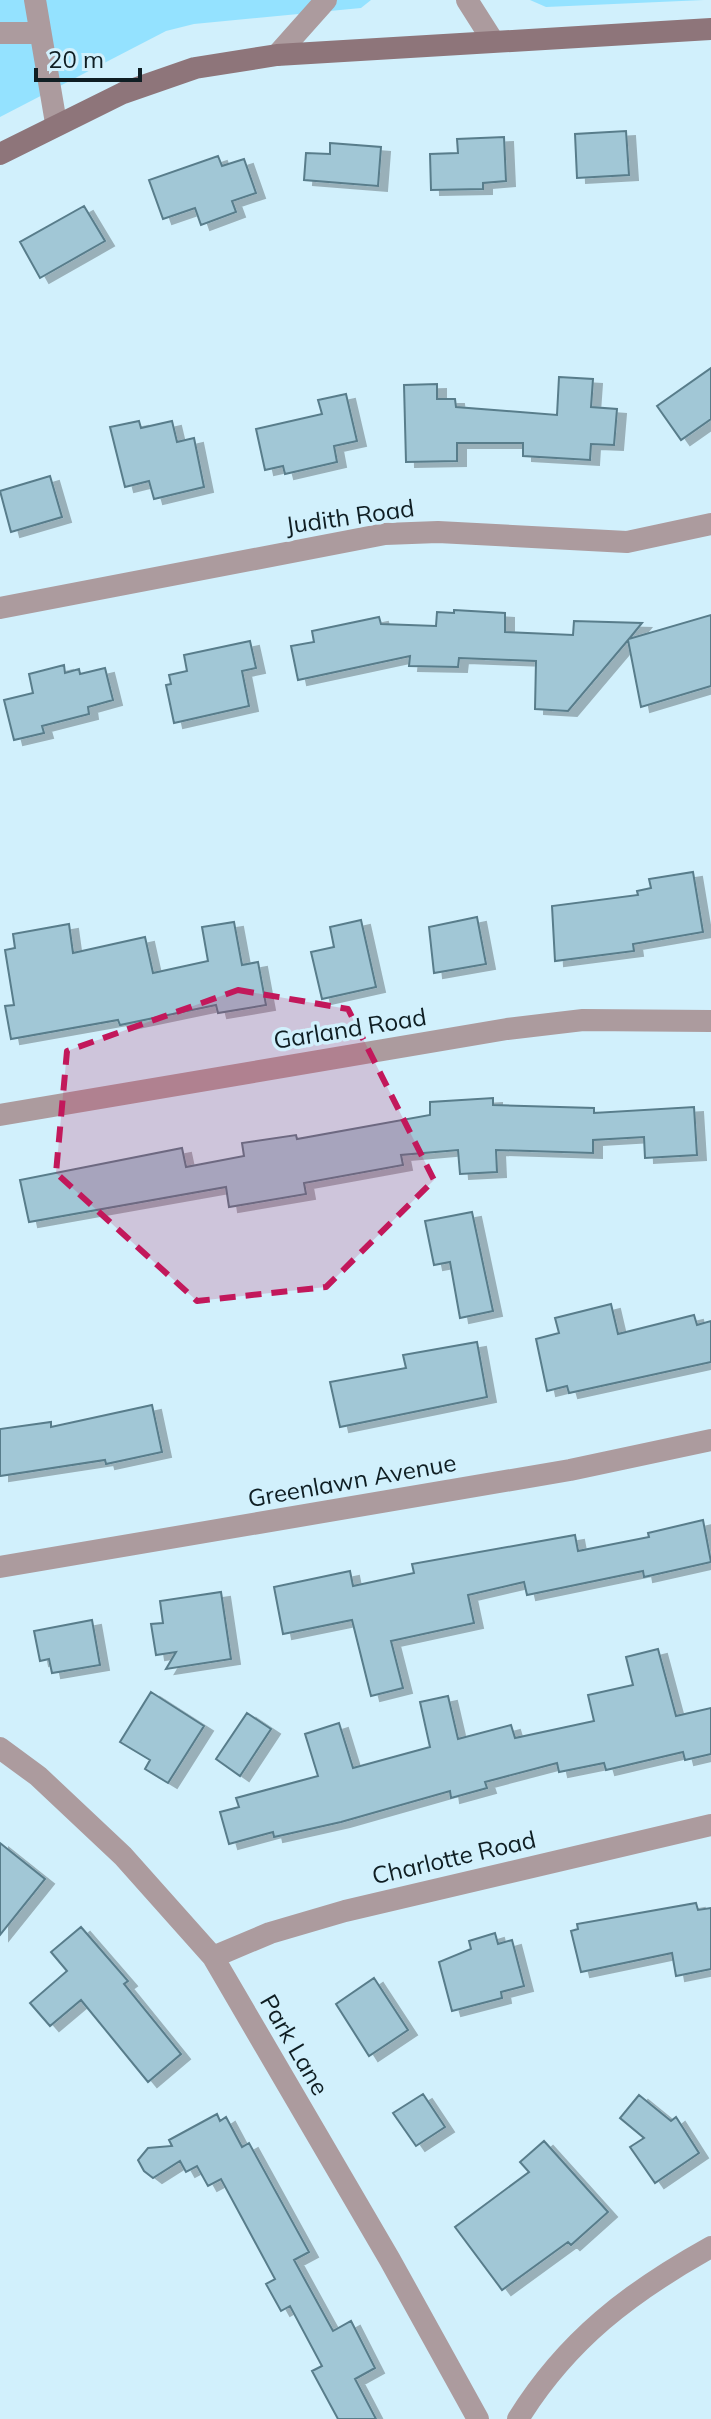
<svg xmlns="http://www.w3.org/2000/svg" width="711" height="2419" font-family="Mulish,sans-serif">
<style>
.green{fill:#94e2ff}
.building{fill:#a1c7d6;stroke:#597d8b;stroke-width:2;filter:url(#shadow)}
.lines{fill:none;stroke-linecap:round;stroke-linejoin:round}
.service{stroke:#ac9b9e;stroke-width:22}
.minor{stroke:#ac9b9e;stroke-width:22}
.secondary{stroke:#8e757a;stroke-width:22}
.marked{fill:#c2185b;fill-opacity:0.2;stroke:#c2185b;stroke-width:6;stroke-dasharray:16 10;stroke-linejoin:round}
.labels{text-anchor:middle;stroke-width:7;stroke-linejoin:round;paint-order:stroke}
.street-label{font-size:24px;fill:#0f1e23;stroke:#d1f0fc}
</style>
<defs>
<filter id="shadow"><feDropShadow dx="9" dy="5" stdDeviation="0" flood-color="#0004"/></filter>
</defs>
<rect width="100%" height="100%" fill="#d1f0fc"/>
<path class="green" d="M0 0H371L361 8 194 24 166 31 0 117Z
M530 0H704L546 7Z"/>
<path class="building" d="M626 131 629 175 577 178 575 134Z
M504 137 506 181 483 183V189L431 190 430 154 458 153 457 139Z
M330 143 381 147 378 186 304 180 306 153 330 154Z
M218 156 222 166 244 159 256 193 232 201 236 212 201 225 195 208 163 219 149 180Z
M84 206 105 241 40 278 20 242Z
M711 368V419L681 440 657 406Z
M559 377 593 379 591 407 617 409 614 445 591 444 590 460 523 456V443H457V461L406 462 404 385 437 384V399H455L456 407 557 415Z
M346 394 357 441 334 446 337 462 285 474 283 466 265 470 256 429 322 414 318 400Z
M139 421 141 428 172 421 177 442 194 438 204 487 154 499 149 481 125 487 110 427Z
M50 476 62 517 11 532 0 491Z
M454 610 505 613V632L573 635 574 621 642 623 629 639 711 615V686L641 707 628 640 568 711 535 709 536 661 459 658 458 667 409 666 410 656 298 680 291 646 314 642 312 631 379 617 381 624 436 626 437 612 454 613Z
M250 641 256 668 242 671 249 706 174 723 166 685 171 684 169 675 187 671 184 655Z
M64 665 65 673 79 669 80 674 105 668 113 700 88 707 89 714 42 726 44 733 14 740 4 700 33 693 29 674Z
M693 872 703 932 633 944 634 951 555 961 552 906 638 895 637 891 651 888 649 879Z
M477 917 486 964 434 973 429 927Z
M361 920 376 987 322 999 311 952 334 947 330 927Z
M234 922 242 965 258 962 266 1005 218 1013 216 1005 120 1025 118 1020 11 1039 5 1006 14 1005 5 950 15 948 13 934 69 924 73 953 145 937 153 973 208 961 202 927Z
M493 1098V1105L594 1108V1113L694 1107 697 1155 645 1158 644 1137 593 1140V1153L496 1150 497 1172 460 1174 458 1150 401 1155 403 1165 304 1183 306 1194 229 1207 226 1187 29 1222 20 1180 182 1148 186 1167 244 1156 242 1143 296 1135 297 1139 430 1115V1102Z
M472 1212 493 1311 460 1318 450 1262 434 1265 425 1221Z
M611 1304 618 1334 694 1315 697 1325 711 1321V1362L569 1393 567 1386 547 1391 536 1339 559 1333 555 1318Z
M477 1342 487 1397 340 1427 330 1382 406 1368 403 1355Z
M152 1405 162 1452 106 1464 105 1460 0 1476V1429L51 1422V1427Z
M703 1520 711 1562 644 1577 643 1571 527 1595 524 1582 468 1595 474 1623 391 1641 403 1688 371 1696 352 1620 283 1634 274 1587 350 1571 353 1586 414 1573 412 1564 575 1535 578 1551 649 1537 648 1533Z
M221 1592 231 1659 166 1669 176 1652 156 1655 151 1624 163 1623 160 1601Z
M92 1620 100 1665 52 1673 49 1659 40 1661 34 1631Z
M658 1649 676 1716 711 1708V1754L685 1760 683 1752 606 1770 604 1763 559 1772 557 1763 485 1782 487 1788 451 1798 450 1791 341 1822 274 1837 273 1832 229 1844 220 1812 239 1807 236 1798 318 1776 305 1734 339 1723 353 1768 430 1747 420 1702 448 1696 458 1739 511 1725 515 1738 594 1721 588 1695 633 1685 626 1657Z
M151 1692 204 1726 168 1783 145 1769 150 1760 120 1742Z
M247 1713 271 1729 240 1776 216 1759Z
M0 1843 45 1879 0 1935Z
M696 1903 698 1910 711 1908V1969L676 1976 672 1953 581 1972 571 1931 578 1929 577 1924Z
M81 1927 128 1981 124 1984 181 2054 148 2082 81 2000 50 2026 30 2003 67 1971 51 1952Z
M495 1933 498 1944 512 1940 524 1986 501 1992 502 1998 452 2011 439 1962 471 1949 469 1941Z
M374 1978 408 2030 369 2056 336 2004Z
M423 2094 445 2127 416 2146 393 2113Z
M639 2095 671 2121 676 2117 699 2153 655 2183 630 2147 644 2138 620 2118Z
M217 2114 220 2121 226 2117 242 2147 249 2143 309 2252 294 2260 333 2331 351 2321 375 2368 355 2379 376 2419H338L312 2371 322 2366 290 2306 281 2311 266 2284 275 2279 221 2179 208 2186 197 2166 186 2172 180 2161 153 2178 144 2171 138 2160 148 2148 172 2146 169 2140Z
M544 2141 608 2212 571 2245 568 2242 502 2290 455 2227 529 2172 520 2162Z"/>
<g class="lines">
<path class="service" d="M35 0 56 123
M467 0 493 41
M0 33H40
M277 55 326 0"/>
<path class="minor" d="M0 608 385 534 438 532 627 542 711 524
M0 1115 507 1029 583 1020 711 1021
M0 1567 570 1470 711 1440
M0 1748 38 1776 123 1856 213 1957 390 2260 478 2419
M213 1957 270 1933 345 1911 711 1825
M518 2419C567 2340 630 2292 711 2247"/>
<path class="secondary" d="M0 154 123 93 195 68 277 55 711 29"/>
</g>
<path class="marked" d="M238 990 348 1009 434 1180 326 1287 197 1301 56 1173 67 1051Z"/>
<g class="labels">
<g class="street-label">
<text transform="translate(350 517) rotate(-8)" y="8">Judith Road</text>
<text transform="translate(350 1029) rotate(-9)" y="8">Garland Road</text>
<text transform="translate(352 1481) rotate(-10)" y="8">Greenlawn Avenue</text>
<text transform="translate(454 1858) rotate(-13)" y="8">Charlotte Road</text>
<text transform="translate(294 2045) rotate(60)" y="8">Park Lane</text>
</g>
</g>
<path d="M36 68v12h104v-12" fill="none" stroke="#0f1e23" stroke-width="4"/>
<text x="48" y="68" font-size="24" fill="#0f1e23" stroke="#d1f0fc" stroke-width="6" paint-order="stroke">20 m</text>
</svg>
